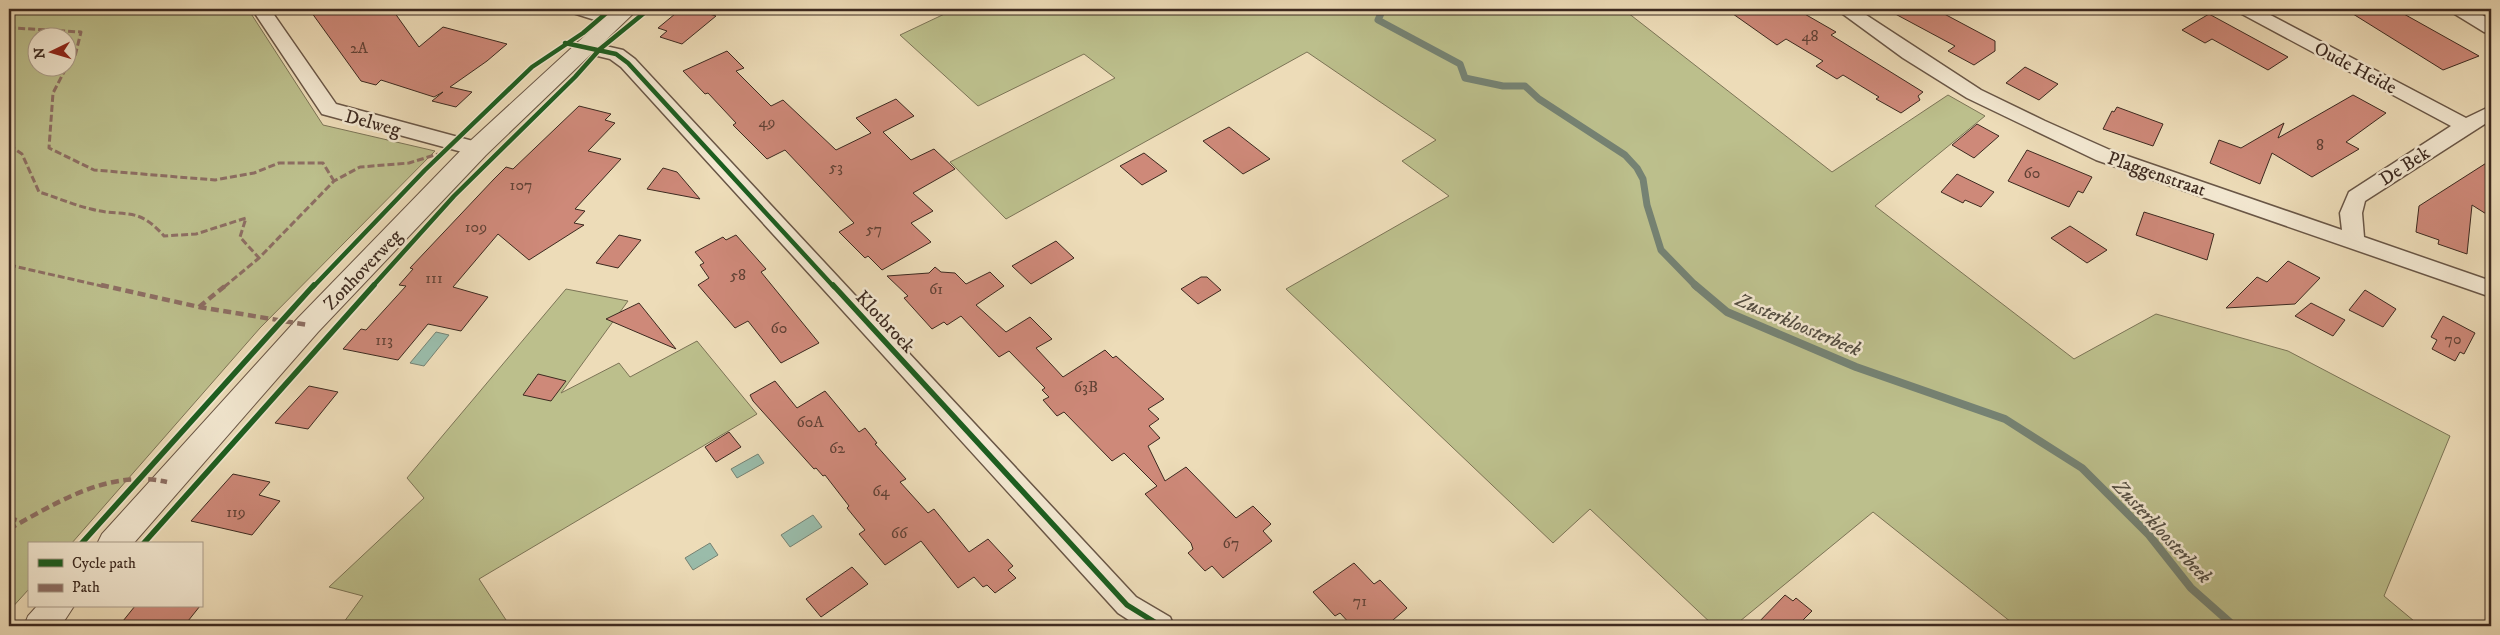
<svg xmlns="http://www.w3.org/2000/svg" width="2500" height="635" font-family="'IM FELL DW Pica',serif">
<style>
.green{fill:#bcbf8c;stroke:#7c7456;fill-rule:evenodd}
.water{fill:#9abcaa;stroke:#758273}
.lines{fill:none;stroke-linecap:round;stroke-linejoin:round}
.stream-far1{stroke:#758273;stroke-width:7}
.stream{stroke:#758273;stroke-width:8}
.building{fill:#ce8979;stroke:#3d2a20}
.minor-casing{stroke:#695646;stroke-width:3}
.tertiary-casing{stroke:#695646;stroke-width:2}
.minor{fill:#f3e8d1;fill-rule:evenodd}
.tertiary{fill:#f3e8d1;fill-rule:evenodd}
.quiet-far1{stroke:#8d6e63;stroke-width:3;stroke-dasharray:7 3;stroke-linecap:butt}
.quiet{stroke:#8d6e63;stroke-width:4.5;stroke-dasharray:8 4.5;stroke-linecap:butt}
.cycleway-far1-casing{stroke:#f3e8d1;stroke-width:7}
.cycleway-casing{stroke:#f3e8d1;stroke-width:9}
.cycleway-far1{stroke:#1b5e20;stroke-width:4.5}
.cycleway{stroke:#1b5e20;stroke-width:5.5}
.labels{text-anchor:middle;stroke-width:5;stroke-linejoin:round;paint-order:stroke}
.number-label{font-size:16px;fill:#614236}
.street-label{font-size:19px;fill:#3d2a20;stroke:#f3e8d1}
.water-label{font-size:20px;font-style:italic;fill:#544e42;stroke:#f3e8d1}
</style>
<rect width="100%" height="100%" fill="#eddcb8"/>
<filter id="stains"><feTurbulence type="fractalNoise" baseFrequency=".004" numOctaves="4"/><feColorMatrix values="0 0 0 0 .2 0 0 0 0 .09 0 0 0 0 .02 0 0 0 .5 -.17"/></filter>
<radialGradient id="worn" r=".72"><stop offset=".6" stop-color="#630" stop-opacity="0"/><stop offset="1" stop-color="#630" stop-opacity=".3"/></radialGradient>
<path class="green" d="M9 9H248L323 125 435 151 260 328 71 544H29V589L9 611ZM38 38H68V68H38Z
M955 9H1623L1832 172 1948 95 1985 116 1875 206 2074 359 2156 314 2288 351 2450 436 2384 596 2420 626H2016L1873 512 1734 626H1714L1590 509 1553 543 1286 289 1449 196 1402 161 1436 140 1307 52 1006 219 950 162 1115 78 1084 54 978 106 900 35Z
M566 289 628 301 561 393 619 363 630 377 697 341 757 414 479 579 508 623 487 626H341L363 596 329 587 424 498 407 478Z"/>
<path class="water" d="M436 332 449 335 424 366 410 363Z
M758 454 764 463 737 478 731 469Z
M813 515 822 527 790 547 781 535Z
M710 543 718 555 693 570 685 558Z"/>
<g class="lines">
<path class="stream-far1" d="M1383 9 1378 20 1460 64 1465 78 1503 86H1525L1539 99 1625 155 1637 168 1643 179 1647 205 1661 250 1697 287"/>
<path class="stream" d="M1695 285 1727 312 1856 367 2005 419 2082 468 2149 535 2191 588 2234 626"/>
</g>
<path class="building" d="M309 9H392L419 47 443 27 507 44 487 61 450 87 472 92 456 107 432 101 443 92 434 97 381 80 376 85 361 81Z
M681 9H692L716 16 682 44 660 37 667 31 658 28Z
M1726 9H1796L1836 32 1831 35 1923 92 1918 96 1920 100 1901 113 1876 99 1879 97 1843 75 1837 79 1816 66 1823 61 1786 39 1777 45Z
M1886 9H1935L1995 41V51L1974 65 1948 51 1955 46Z
M2345 9H2395L2479 56 2443 70Z
M2209 14 2288 57 2268 70 2212 39 2205 43 2182 30Z
M727 51 744 68 736 71 771 106 783 100 836 150 871 133 856 118 896 99 914 116 883 132 911 160 934 149 955 169 913 193 933 211 911 223 931 242 882 270 868 256 865 258 839 232 854 223 785 150 767 159 733 125 736 123 708 93 705 94 683 71Z
M2025 67 2058 84 2039 100 2006 83Z
M2353 95 2386 113 2346 142 2359 149 2312 177 2272 153 2260 184 2210 163 2219 140 2241 148 2284 123 2278 138Z
M579 106 611 114 605 120 615 123 588 151 621 159 575 209 585 211 574 223 584 225 529 260 498 234 453 287 488 297 461 331 428 324 398 360 343 349 361 329 366 330 406 286 399 285 413 269 410 268 494 179 506 167 513 169Z
M2117 107 2163 124 2153 146 2103 129 2112 111 2114 112Z
M1977 124 1999 136 1974 158 1952 145Z
M1229 127 1270 159 1243 174 1203 141Z
M2027 150 2092 177 2083 193 2078 191 2069 207 2008 181Z
M1144 153 1167 171 1142 185 1120 166Z
M2491 160V217L2472 205 2467 254 2438 244 2439 240 2416 232 2419 206Z
M663 168 677 172 700 199 647 189Z
M1957 174 1994 192 1981 207 1965 200 1963 203 1941 192Z
M2144 212 2214 234 2207 260 2136 235Z
M2070 226 2107 250 2087 263 2051 238Z
M619 235 641 240 618 268 596 263Z
M736 235 766 269 761 272 819 343 781 363 748 321 735 328 698 285 709 278 700 265 704 263 695 252 723 237 726 240Z
M1056 241 1074 258 1031 284 1012 266Z
M2288 261 2320 278 2295 304 2226 308 2257 277 2267 282Z
M935 267 941 272 955 273 966 284 990 272 1004 286 976 305 1006 332 1030 317 1052 339 1036 348 1063 377 1105 350 1113 358 1116 356 1164 399 1148 409 1159 419 1149 426 1160 438 1148 446 1165 481 1186 467 1236 518 1253 506 1271 524 1263 531 1272 541 1223 578 1212 566 1205 571 1188 553 1193 549 1191 543 1145 494 1157 486 1124 453 1112 461 1064 412 1057 416 1043 400 1049 397 1042 390 1045 388 1009 351 999 357 961 316 947 325 944 322 932 329 904 298 908 296 887 276 929 273Z
M1201 277H1207L1221 290 1198 304 1181 289Z
M2365 290 2396 309 2383 327 2349 310Z
M639 303 676 349 606 319Z
M2311 303 2345 320 2333 336 2295 316Z
M2443 316 2475 333 2464 354 2460 352 2455 361 2432 349 2437 340 2431 337Z
M538 374 566 381 551 401 523 395Z
M775 381 797 408 825 391 859 432 865 428 877 443 875 444 906 479 900 482 928 513 934 509 969 552 988 539 1013 566 1008 570 1016 578 995 593 987 585 983 587 974 577 958 588 921 541 885 565 859 534 865 530 847 508 849 506 825 475 823 476 816 468 814 469 753 401 750 395Z
M309 386 338 392 308 429 275 423Z
M729 432 741 447 716 462 705 447Z
M233 474 270 482 259 495 280 501 252 535 191 521Z
M1354 563 1374 584 1380 580 1407 608 1386 626H1352L1340 613 1335 616 1313 592Z
M852 567 868 584 821 617 806 599Z
M1785 595 1793 601 1796 598 1812 611 1797 626H1755Z
M135 606H200L184 626H119Z"/>
<g class="lines">
<g class="minor-casing">
<path id="minor" d="M252 9H270L336 104 484 144 487 149 484 154 477 156 322 114Z
M570 9C584 8 615 8 623 20L620 24 614 26 573 13Z
M1836 9H1857L1981 90 2045 121 2110 150 2342 230 2340 213 2349 192 2451 126 2240 13 2237 9H2259L2466 118 2491 106V120L2365 201 2362 213 2364 237 2491 281V297L2096 160 1967 98 1903 58Z
M2450 9H2472L2491 20V34L2484 32 2453 13Z
M584 41 623 50 635 59 1136 597 1170 617 1174 626H1138L1118 613 621 67 610 59 577 51 575 47 577 43Z"/>
</g>
<g class="tertiary-casing">
<path id="tertiary" d="M614 9H638L486 155 318 332 133 544H97L102 534 298 318 468 143Z
M37 606H74L61 626H24L28 616Z"/>
</g>
<use href="#minor" class="minor"/>
<use href="#tertiary" class="tertiary"/>
<path class="quiet-far1" d="M9 25 14 28 81 32 75 56 68 66
M66 68 53 93 49 148 94 170 215 180 254 173 279 163H323L334 181
M9 145 22 154 39 192C56 197 73 205 91 209 125 218 137 205 164 236L196 234 246 218 240 237 259 258
M9 265 106 287
M224 287 259 258 334 181 360 167 409 163 438 154"/>
<path class="quiet" d="M101 285 199 307 308 325
M199 307 226 285
M9 518 23 522
M9 529C58 502 109 469 167 482"/>
<g class="cycleway-far1-casing">
<path id="cycleway-far1" d="M565 43 616 54 628 63 834 287
M313 287 425 170 532 67 583 33 611 9
M372 287 454 196 575 77 600 49 649 9"/>
</g>
<g class="cycleway-casing">
<path id="cycleway" d="M833 285 1127 605 1161 626
M81 544 314 285
M143 544 374 285"/>
</g>
<use href="#cycleway-far1" class="cycleway-far1"/>
<use href="#cycleway" class="cycleway"/>
</g>
<g class="labels">
<g class="number-label">
<text x="1810" y="41">48</text>
<text x="359" y="53">2A</text>
<text x="767" y="127">49</text>
<text x="2320" y="150">8</text>
<text x="836" y="172">53</text>
<text x="2032" y="178">60</text>
<text x="521" y="190">107</text>
<text x="476" y="232">109</text>
<text x="874" y="234">57</text>
<text x="738" y="280">58</text>
<text x="434" y="283">111</text>
<text x="936" y="294">61</text>
<text x="779" y="333">60</text>
<text x="2453" y="344">70</text>
<text x="384" y="345">113</text>
<text x="1086" y="392">63B</text>
<text x="810" y="427">60A</text>
<text x="837" y="453">62</text>
<text x="881" y="496">64</text>
<text x="236" y="517">119</text>
<text x="899" y="538">66</text>
<text x="1231" y="548">67</text>
<text x="1360" y="606">71</text>
</g>
<g class="street-label">
<text transform="translate(2356 67) rotate(28)" y="7">Oude Heide</text>
<text transform="translate(373 122) rotate(15)" y="7">Delweg</text>
<text transform="translate(2404 165) rotate(-33)" y="7">De Bek</text>
<text transform="translate(2157 173) rotate(19)" y="7">Plaggenstraat</text>
<text transform="translate(362 269) rotate(-46)" y="7">Zonhoverweg</text>
<text transform="translate(886 321) rotate(47)" y="7">Klotbroek</text>
</g>
<g class="water-label">
<text transform="translate(1799 324) rotate(23)" y="7">Zusterkloosterbeek</text>
<text transform="translate(2163 531) rotate(47)" y="7">Zusterkloosterbeek</text>
</g>
</g>
<rect width="2500" height="635" fill="none" stroke="#eddcb8" stroke-width="30"/>
<rect x="10" y="10" width="2480" height="615" fill="none" stroke="#3d2a20" stroke-width="2.5"/>
<rect x="15" y="15" width="2470" height="605" fill="none" stroke="#3d2a20"/>
<rect x="28" y="542" width="175" height="65" fill="#f3e8d1" stroke="#aa9c8a"/>
<rect x="38" y="559" width="25" height="8" fill="#1b5e20" stroke="#aa9c8a"/>
<text x="72" y="568" font-size="15" fill="#3d2a20">Cycle path</text>
<rect x="38" y="584" width="25" height="8" fill="#8d6e63" stroke="#aa9c8a"/>
<text x="72" y="592" font-size="15" fill="#3d2a20">Path</text>
<g transform="translate(52 52) rotate(265)"><circle r="24" fill="#f3e8d1" stroke="#aa9c8a"/>
<path d="M0-4L9 19L0 12L-9 19Z" fill="#8f2418"/>
<text y="-8" font-size="14" font-weight="bold" text-anchor="middle" fill="#3d2a20">N</text>
</g>
<rect width="100%" height="100%" filter="url(#stains)"/>
<rect width="100%" height="100%" fill="url(#worn)"/>
</svg>
